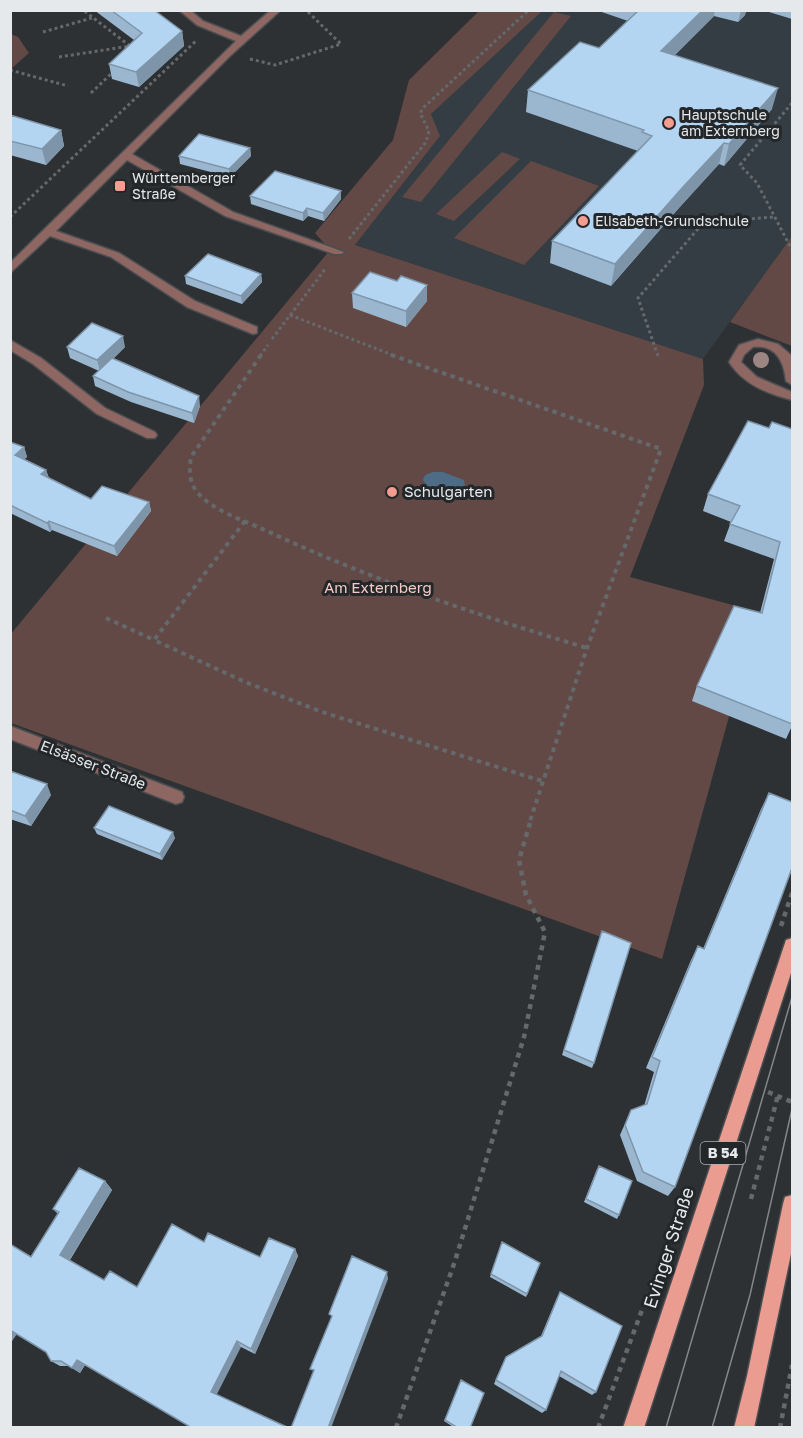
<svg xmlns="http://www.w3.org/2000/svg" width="803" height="1438" font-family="'Golos Text',sans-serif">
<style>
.built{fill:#343d43}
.green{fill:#624945}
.water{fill:#4e6c86}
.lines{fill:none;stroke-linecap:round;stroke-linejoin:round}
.minor-casing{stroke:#4b4e51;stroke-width:3}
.major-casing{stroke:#4b4e51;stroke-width:3}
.path-far2{stroke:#65696c;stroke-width:3;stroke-dasharray:3 3;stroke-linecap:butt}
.path-far1{stroke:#65696c;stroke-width:4;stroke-dasharray:4.5 4.5;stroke-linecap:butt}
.path{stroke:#65696c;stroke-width:4.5;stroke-dasharray:5 5;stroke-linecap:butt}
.minor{fill:#8e6762;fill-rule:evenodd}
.major{fill:#eb9c91;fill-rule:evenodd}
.tram{stroke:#83878a;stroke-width:1.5}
.tree{fill:#9c8684}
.wall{fill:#9bb7d0}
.shaded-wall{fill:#7e95a9}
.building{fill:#b4d5f2;stroke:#7e95a9;stroke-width:1.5}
.poi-dot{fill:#f59c91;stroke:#23272a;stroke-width:2}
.labels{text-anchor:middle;stroke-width:6;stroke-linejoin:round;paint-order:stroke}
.far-poi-label{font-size:14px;fill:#e6e9eb;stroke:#23272a;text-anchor:start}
.shield{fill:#23272a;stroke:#acafb1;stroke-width:1.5}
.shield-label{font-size:14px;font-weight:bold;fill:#e6e9eb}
.poi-label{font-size:15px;fill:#e6e9eb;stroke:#23272a;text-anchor:start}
.park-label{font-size:15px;fill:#f6cbc5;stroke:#23272a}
.street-label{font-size:15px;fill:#e6e9eb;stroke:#23272a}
.near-street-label{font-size:18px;fill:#e6e9eb;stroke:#23272a}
</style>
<rect width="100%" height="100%" fill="#2d3134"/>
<path class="built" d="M783 10 792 13V236L703 359 355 245 440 136 431 114 541 11Z"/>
<path class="green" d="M479 11 541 12 431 114 440 136 355 245 703 359 704 385 630 577 758 612 662 959 11 723 10 635 330 250 315 233 393 140 409 80Z
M554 12 571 16 421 202 402 197Z
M11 34 18 37 29 53 11 69Z
M502 152 520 159 454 221 436 214Z
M531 161 599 186 524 265 454 238Z
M792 236V346L730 322Z"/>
<path class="water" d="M433 472H443L464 480 465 486C455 499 430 493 423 480L425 475Z"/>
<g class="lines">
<g class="minor-casing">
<path id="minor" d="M179 10H190L203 21 241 36 271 10H281L230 56 132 154 233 212 344 252 342 254H334L225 216 127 160 56 231 119 253 195 301 257 327V333L253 334 187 307 111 257 50 236 10 273V263L236 41 197 25Z
M758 339 778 344 791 355 792 385 786 381C784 362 776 344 753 347L744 355 741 362 757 377 792 392V400C767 394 743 384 729 362L739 345Z
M10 340 41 358 105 408 155 432 157 435 155 438H147L97 414 33 364 10 350Z
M10 726 182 792 184 797 182 802 176 804 10 739Z"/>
</g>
<g class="major-casing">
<path id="major" d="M792 938V970L644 1428H623L784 946 786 940Z
M792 1195V1249L754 1428H734L747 1376 783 1204 785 1197Z"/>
</g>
<path class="path-far2" d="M43 32 92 18
M59 57 130 46 83 10
M250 59 275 65 341 44 306 10
M10 70 68 86
M91 93 114 71
M792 103 740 165 757 183 792 250
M10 217 197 40
M349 239 426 142 429 131 420 113 424 107 529 10
M290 315 395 356
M272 339 326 268
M260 356 268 345
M658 356 638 298 704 222 775 217"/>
<path class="path-far1" d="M261 355 191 457C189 469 189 482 197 492 213 511 243 520 265 530 369 579 477 615 587 648
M391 355 661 449 587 648 529 824
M245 521 154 640 245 682 322 712 542 781
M106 618 154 640"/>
<path class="path" d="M781 926 792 893
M768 1092 792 1102
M751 1199 778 1095
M396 1428 455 1261 524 1037 545 932 526 895 519 860 530 823
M598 1428 648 1294
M780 1428 792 1365"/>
<use href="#minor" class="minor"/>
<use href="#major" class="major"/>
<path class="tram" d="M666 1428 792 997
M712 1428 750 1295 792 1109"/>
</g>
<circle class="tree" cx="761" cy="360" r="8"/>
<path class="wall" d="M94 10H154L182 31 184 46 139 87 112 79 109 64 134 40Z
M596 10H746L745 15 738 22 714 16 675 55 772 109 724 166 719 164 678 209 611 286 550 263 552 241 638 151 526 112 528 90 599 48 628 21Z
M769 10H792V19L769 12Z
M10 115 61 130 64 146 46 165 10 155Z
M250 148 251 156 230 177 180 164 179 156Z
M341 191V199L324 221 308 216 303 221 251 204 250 196Z
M261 274 262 282 242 304 186 284 185 276Z
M397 281 427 285V301L406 327 353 308 352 293Z
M67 347H125L113 359 200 406 194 423 131 402 95 386 93 376 99 371 70 358Z
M769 428 792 429V726L786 739 692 701 697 686 760 613 774 559 724 541 731 522 703 511 708 494Z
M10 442 24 447 27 457 24 459 46 470 49 478 91 499 149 502 151 511 117 556 52 530 50 532 10 513Z
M10 771 51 795 31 826 10 819Z
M769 793 675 1187 668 1196 637 1181 620 1135 631 1110 644 1106 654 1072 646 1068 691 960 698 946 703 949 761 809Z
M94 828 175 838 162 860 97 834Z
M602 931 594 1063 592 1068 562 1055Z
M597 1169 619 1215 617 1219 584 1202Z
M105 1181 112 1190 70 1260 104 1280 137 1287 204 1242 260 1257 295 1249 298 1256 255 1354 241 1347 85 1365 80 1373 69 1366H60L51 1361 46 1352 16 1334 12 1341 31 1257 58 1214 53 1209Z
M502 1242 540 1263 526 1297 490 1277Z
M560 1292 596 1392 592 1395 559 1376 546 1410 542 1413 494 1384 506 1357 541 1336 557 1298Z
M461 1380 470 1428H455L444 1421Z"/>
<path class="shaded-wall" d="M703 10H715L714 16 657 72 661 51Z
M741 10H746L745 15 738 22Z
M182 31 184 46 139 87 136 72Z
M778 88 772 109 724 166 729 144Z
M61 130 64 146 46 165 42 149Z
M724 143 719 164 678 209 611 286 615 264 683 187Z
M250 148 251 156 230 177 229 169Z
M341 191V199L324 221 323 213Z
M307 208 308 216 303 221V213Z
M261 274 262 282 242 304 241 296Z
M427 285V301L406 327V311Z
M123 336 125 347 100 371 97 360Z
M199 396 200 406 194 423 192 413Z
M24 447 27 457 19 464 15 455Z
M46 470 49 479 41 474Z
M149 502 151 511 117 556 114 546Z
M49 521 52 530 50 532 47 523Z
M47 784 51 795 31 826 25 816Z
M173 832 175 838 162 860 160 854Z
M105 1181 112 1190 68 1262 60 1255Z
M295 1249 298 1256 255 1354 251 1349Z
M387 1272 388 1279 331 1428H328Z
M10 1330 17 1334 12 1341H10Z
M237 1341 241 1347 216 1396 211 1392Z
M77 1360 85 1365 80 1373 72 1368Z"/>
<path class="building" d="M111 10H154L182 31 136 72 109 64 142 33Z
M639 10H703L661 51 778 88 729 144 724 143 683 187 615 264 552 241 652 136 642 132 644 130 528 90 580 42 599 48Z
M10 115 61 130 42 149 10 141Z
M199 134 250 148 229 169 179 156Z
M275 171 341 191 323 213 307 208 303 213 250 196Z
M208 254 261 274 241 296 185 276Z
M370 272 397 281 401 276 427 285 406 311 352 293Z
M92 323 123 336 97 360 67 347Z
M112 358 199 396 192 413 128 392 93 376Z
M748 421 769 428 772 422 792 429V724L697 686 734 606 762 613 780 542 730 524 740 506 708 494Z
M10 442 24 447 15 455 46 470 41 474 91 499 102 486 149 502 114 546 49 521 47 523 10 505Z
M10 771 47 784 25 816 10 810Z
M769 793 792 802V868L675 1187 643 1172 625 1125 631 1110 647 1104 660 1061 652 1057 698 946 704 949Z
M109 806 173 832 160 854 94 828Z
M602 931 631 943 594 1063 564 1050Z
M599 1166 632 1181 619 1215 586 1199Z
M79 1168 105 1181 60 1255 104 1280 110 1271 137 1287 172 1224 204 1242 208 1233 260 1257 269 1238 295 1249 251 1349 237 1341 211 1392 289 1428H192L77 1360 72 1368 61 1361H51L46 1352 10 1330V1244L31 1257 59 1212 53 1209Z
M502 1242 540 1263 527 1294 491 1274Z
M352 1256 387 1272 328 1428H291L314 1370 310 1369 332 1316 329 1314Z
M560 1292 622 1326 596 1392 561 1371 546 1410 496 1380 506 1357 542 1336Z
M461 1380 484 1393 470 1428H458L445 1420Z"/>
<g class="poi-dot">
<circle cx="669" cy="123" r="6"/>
<rect x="114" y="180" width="12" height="12" rx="3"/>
<circle cx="583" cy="221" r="6"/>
<circle cx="392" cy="492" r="6"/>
</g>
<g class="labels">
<g class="far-poi-label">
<text x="681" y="120">Hauptschule<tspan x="681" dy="16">am Externberg</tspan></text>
<text x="132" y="183">Württemberger<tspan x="132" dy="16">Straße</tspan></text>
<text x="595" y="226">Elisabeth-Grundschule</text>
</g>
<rect class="shield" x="700.5" y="1142" width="45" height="22" rx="4.5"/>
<g class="shield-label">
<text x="723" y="1158">B 54</text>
</g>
<g class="poi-label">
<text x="404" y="497">Schulgarten</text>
</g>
<g class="park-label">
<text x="378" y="593">Am Externberg</text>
</g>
<g class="street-label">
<text transform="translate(93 765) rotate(21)" y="5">Elsässer Straße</text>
</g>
<g class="near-street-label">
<text transform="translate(669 1248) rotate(-72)" y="6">Evinger Straße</text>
</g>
</g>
<rect width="803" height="1438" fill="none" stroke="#e6e9eb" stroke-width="24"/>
</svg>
